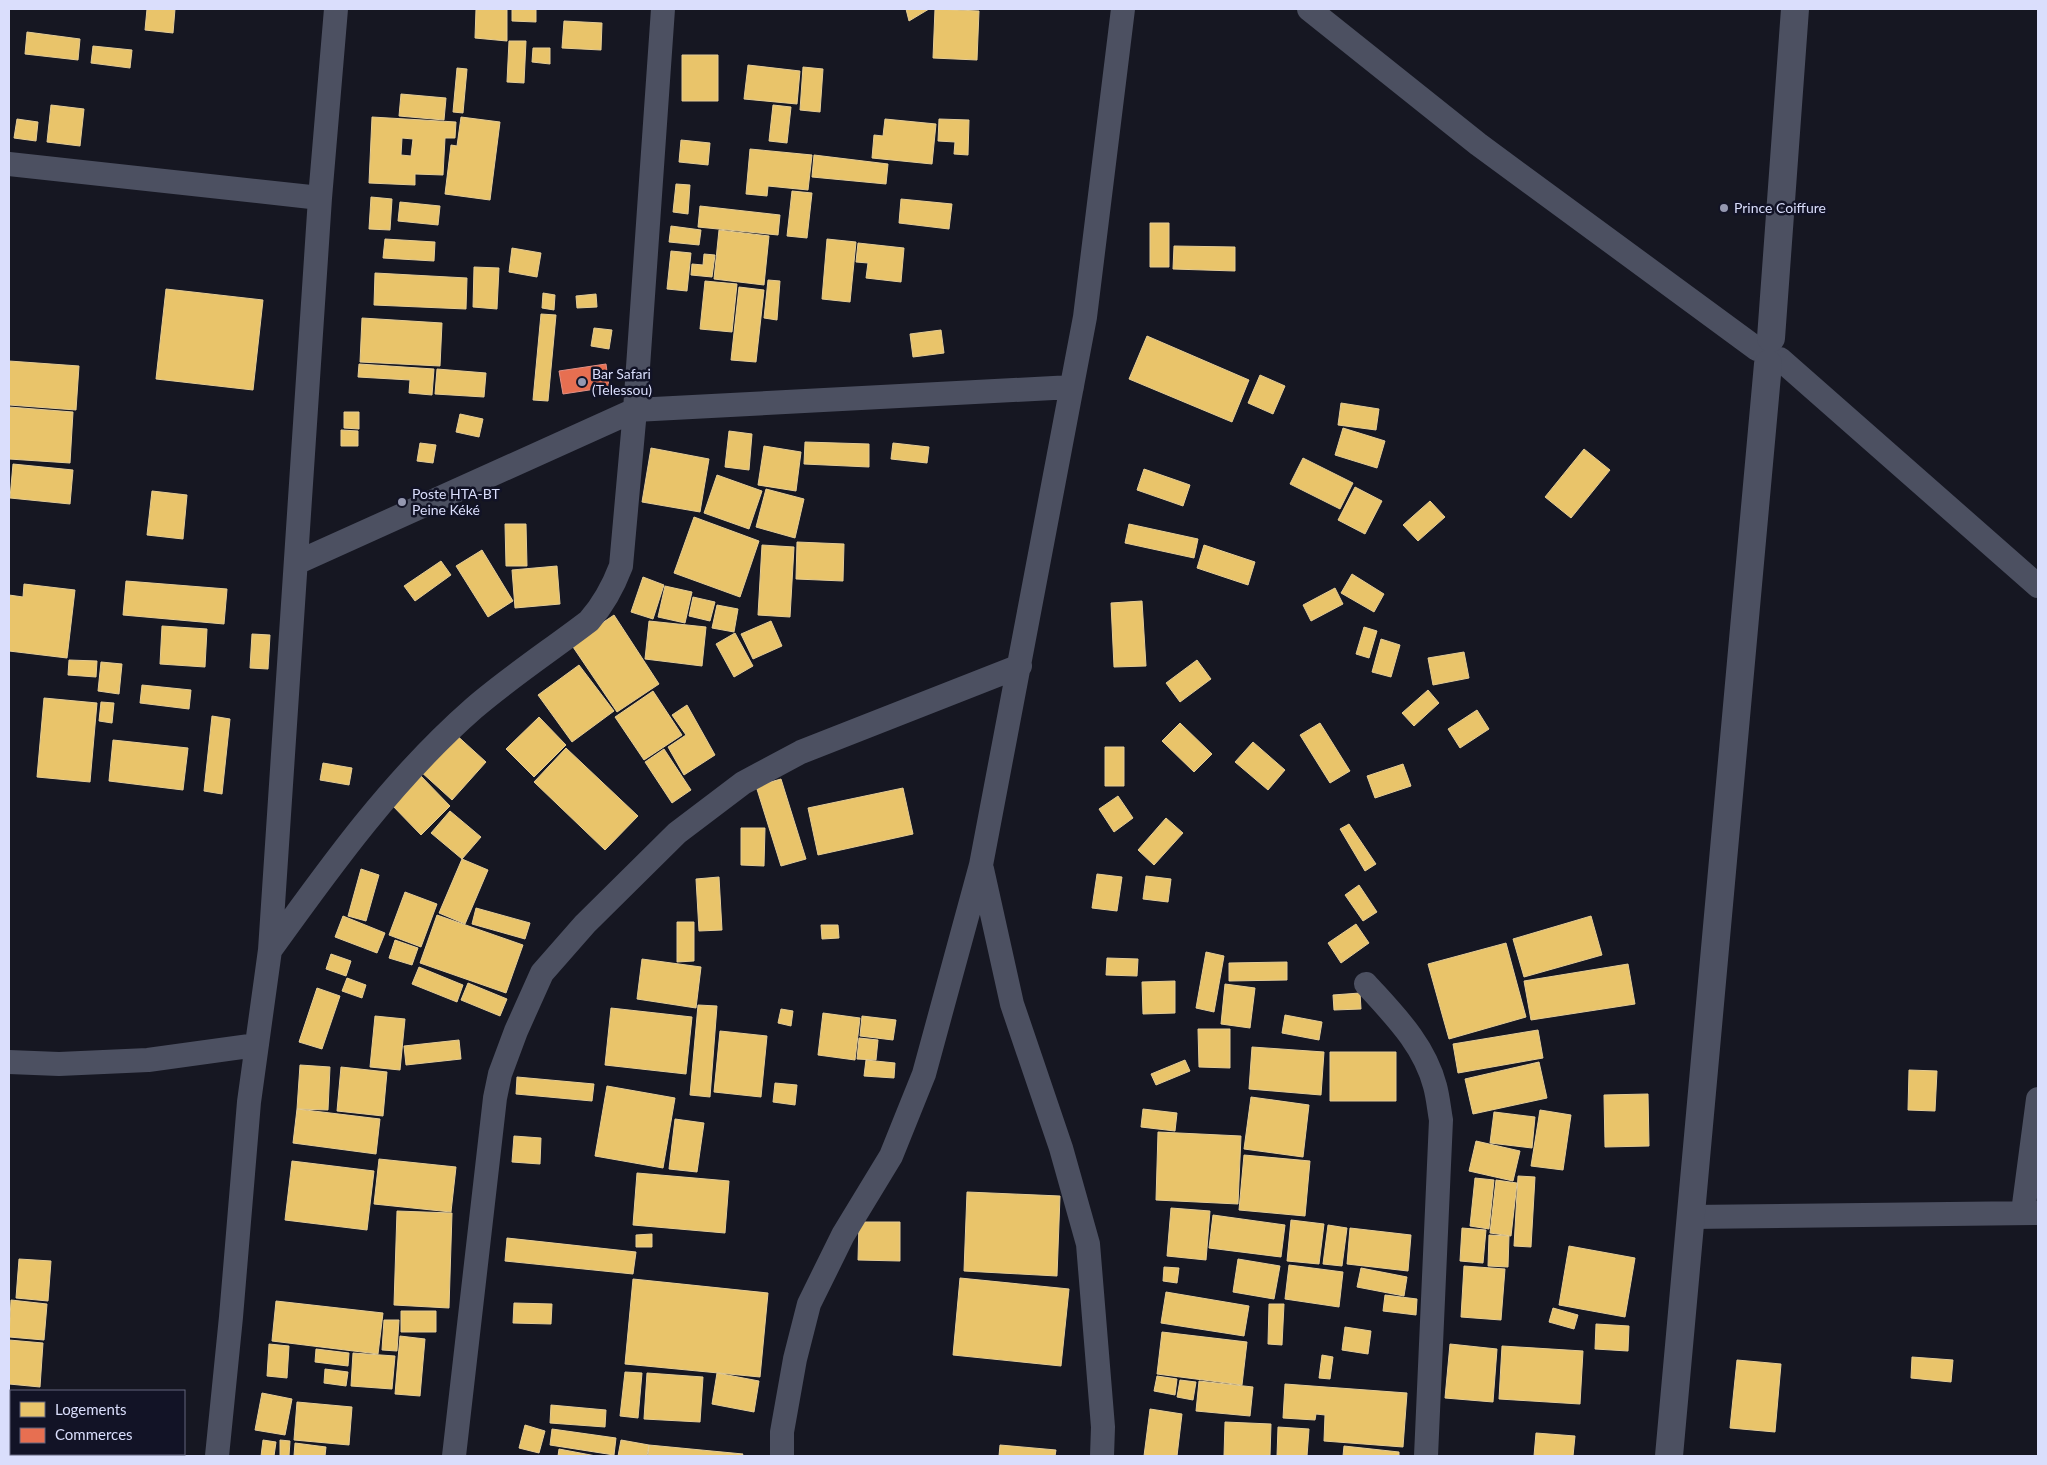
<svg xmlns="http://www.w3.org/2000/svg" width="2047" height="1465" font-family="Lato,sans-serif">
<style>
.homes{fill:#e9c46a;stroke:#e4cc96;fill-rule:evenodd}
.shops{fill:#e76f51;stroke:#e39084}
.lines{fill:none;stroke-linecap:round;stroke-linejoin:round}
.minor{stroke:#4c5061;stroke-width:24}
.tertiary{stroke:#4c5061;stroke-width:28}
.poi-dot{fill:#9598b0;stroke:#121326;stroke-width:2}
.labels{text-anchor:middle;stroke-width:5;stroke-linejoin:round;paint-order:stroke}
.poi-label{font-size:14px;fill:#dadefc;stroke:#121326;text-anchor:start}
</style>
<rect width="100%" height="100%" fill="#161722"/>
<path class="homes" d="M147 9H175L173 33 145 30Z
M476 9H507V41L475 38Z
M512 9H536V22L512 21Z
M906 9H929L909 21Z
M935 9 979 11 977 60 933 58Z
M564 21 602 23 601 50 562 48Z
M27 32 80 39 78 60 25 54Z
M509 41H526L524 83 507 82Z
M93 46 132 50 130 68 91 63Z
M533 48H550V64L532 62Z
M682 55H718V101H682Z
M748 65 800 71 797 104 744 99Z
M803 67 823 69 820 112 800 110Z
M457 68 467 69 463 113 453 112Z
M401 94 446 98 444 120 399 116Z
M51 105 84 109 80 146 47 142Z
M773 105 791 107 787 143 769 141Z
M372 117 456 122 455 138H445L443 175 415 174V185L369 183ZM402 138 413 139 411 156 401 155Z
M461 117 500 122 490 200 445 194 451 145 457 146Z
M17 119 38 122 36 141 14 138Z
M885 119 936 124 932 164 872 158 874 135 883 136Z
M939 119 969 120 968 155 954 154 955 142 938 141Z
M681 140 710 143 708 165 679 162Z
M750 149 812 155 808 190 768 186 767 196 746 194Z
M814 155 888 164 886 184 812 177Z
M676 184 690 185 688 214 673 212Z
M792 191 812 193 807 238 787 236Z
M371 197 392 199 390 230 369 229Z
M901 199 952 204 949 229 899 223Z
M400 202 440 206 438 225 398 221Z
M700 206 780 215 778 235 698 227Z
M1150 223H1169V267H1150Z
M671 226 701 230 699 245 669 242Z
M719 230 769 236 764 285 714 279Z
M385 239 435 242 434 261 383 258Z
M827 239 856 242 850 302 822 299Z
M858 243 904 248 901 282 866 278 868 263 856 262Z
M1174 246 1235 247V271L1173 269Z
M512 248 541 253 537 277 509 272Z
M671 251 691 253 687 291 667 289Z
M704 254 715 255 712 277 691 275 692 264 703 265Z
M474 267 499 268 497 309 473 307Z
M375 273 467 278 466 309 374 305Z
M768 280 780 281 777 320 764 318Z
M705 281 737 284 732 332 700 329Z
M739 287 764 290 756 362 731 360Z
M166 289 263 300 253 390 156 379Z
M543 293 555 295 554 310 542 308Z
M596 294 597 307 577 308 576 296Z
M541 314 556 315 548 401 533 400Z
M362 318 442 323 440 366 360 362Z
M594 328 612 330 609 349 591 346Z
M941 330 944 353 913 357 910 334Z
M1147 336 1249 380 1232 422 1129 379Z
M9 361 79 366 76 410 9 405Z
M359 364 434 369 432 395 409 393 410 380 358 377Z
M437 369 486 373 484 397 435 394Z
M1260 375 1285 386 1273 414 1248 403Z
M1341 403 1379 409 1376 430 1338 425Z
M9 407 73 412 70 463 9 459Z
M344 412H359V429L344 428Z
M460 414 483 419 479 437 456 432Z
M1343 428 1385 441 1377 468 1335 455Z
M341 430 358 431V446H341Z
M729 431 752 434 749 470 725 467Z
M805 442 869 444V467L804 464Z
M420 443 436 445 433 463 417 461Z
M893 443 929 447 927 463 891 459Z
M764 446 801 452 796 491 758 485Z
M651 448 709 459 700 512 642 502Z
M1584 449 1610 470 1571 518 1545 497Z
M1303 458 1353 483 1340 509 1290 484Z
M13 464 73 470 70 504 10 498Z
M1144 469 1190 485 1183 506 1137 490Z
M717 475 762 491 749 529 704 513Z
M1355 487 1382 501 1365 534 1338 520Z
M766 489 804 499 795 538 756 527Z
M152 491 187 495 183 539 147 535Z
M1430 501 1445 517 1418 541 1403 525Z
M694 517 759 541 740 597 674 573Z
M505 524H526L527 566H506Z
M1129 524 1198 539 1194 558 1125 543Z
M797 542 844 544 843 581 796 579Z
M762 545 794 547 790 617 758 615Z
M1204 545 1255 562 1248 585 1197 568Z
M482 550 513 601 488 617 456 566Z
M441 561 451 575 415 601 404 586Z
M557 566 560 604 515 608 512 570Z
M1352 574 1384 594 1374 612 1341 593Z
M643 577 664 585 653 619 631 612Z
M126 581 227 589 224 624 123 615Z
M24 584 75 590 67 658 9 651V595L23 597Z
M665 586 692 592 685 623 658 617Z
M1335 588 1343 604 1311 621 1303 605Z
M693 597 715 602 710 621 689 616Z
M1142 601 1146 666 1114 667 1111 603Z
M717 605 738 609 734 632 712 628Z
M614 615 659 684 617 712 571 644Z
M649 621 706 627 702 666 645 659Z
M771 621 782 646 753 659 741 634Z
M162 626 207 629 205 667 160 664Z
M1364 627 1377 631 1369 658 1356 654Z
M735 633 753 666 734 677 716 644Z
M252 634 270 635 268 669 250 668Z
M1381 639 1400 645 1391 677 1372 672Z
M1464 652 1469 678 1433 685 1428 658Z
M69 660 97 661 96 677 68 675Z
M1197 660 1211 679 1180 702 1166 683Z
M101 662 122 664 119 694 98 691Z
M579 665 614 711 572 742 538 695Z
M142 685 191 690 189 709 140 703Z
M1428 690 1439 703 1414 726 1402 713Z
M653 691 682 735 644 760 615 717Z
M44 698 97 703 90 782 37 777Z
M101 702 114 703 112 723 99 721Z
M687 705 715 755 684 775 668 747 686 735 672 715Z
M1477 710 1489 729 1460 748 1448 729Z
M212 716 230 719 222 794 204 791Z
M539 717 566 745 534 777 506 749Z
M1180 723 1212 754 1194 772 1162 741Z
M1320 723 1350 771 1330 783 1300 735Z
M453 732 486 762 452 800 419 770Z
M113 740 188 748 183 790 109 781Z
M1253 742 1285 770 1268 790 1235 762Z
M1105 747H1124V786H1105Z
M566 748 638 816 605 850 534 782Z
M664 749 691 790 672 803 645 762Z
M323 763 352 768 349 785 320 780Z
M1403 764 1411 786 1375 798 1367 776Z
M419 774 450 806 421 835 390 803Z
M781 779 806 859 781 866 756 786Z
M903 788 913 834 818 855 808 808Z
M1118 796 1133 818 1114 832 1099 809Z
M450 811 481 837 462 859 431 833Z
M1166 818 1183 833 1154 865 1138 850Z
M1349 824 1376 864 1365 871 1340 829Z
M741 828H765L764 866 741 865Z
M462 859 488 870 465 924 439 913Z
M361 869 379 875 366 921 348 916Z
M1097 874 1122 877 1117 911 1092 908Z
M1146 876 1171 879 1168 902 1143 899Z
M719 877 722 930 699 931 696 879Z
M1359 885 1377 912 1363 921 1345 895Z
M405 892 437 904 421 947 389 935Z
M476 908 530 923 525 939 472 924Z
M437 915 523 945 506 993 420 963Z
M343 916 385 933 377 953 335 937Z
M1591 916 1602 955 1524 977 1513 939Z
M677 922H694V961L677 962Z
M1356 924 1369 943 1341 963 1328 943Z
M821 925H838L839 938 822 939Z
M395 940 418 948 412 965 389 958Z
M1506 943 1526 1017 1449 1039 1428 964Z
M1206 952 1224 956 1214 1012 1196 1008Z
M331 954 351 961 346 976 326 969Z
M1107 958 1138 959 1137 976 1106 975Z
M642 959 701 967 696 1008 637 999Z
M1287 962V980L1229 981V963Z
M1628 964 1635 1004 1531 1020 1524 981Z
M419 967 463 985 457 1002 412 984Z
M347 978 366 985 362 998 342 991Z
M1175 981V1013L1143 1014 1142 982Z
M468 983 507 999 500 1016 461 1000Z
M1225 984 1255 988 1250 1028 1221 1024Z
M317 988 340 996 322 1049 299 1042Z
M1360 993 1361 1009 1334 1010 1333 995Z
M698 1005 717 1006 710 1097 690 1095Z
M611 1008 692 1017 686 1074 605 1065Z
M781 1009 793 1011 791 1026 778 1023Z
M823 1013 860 1018 855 1060 818 1055Z
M1285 1015 1322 1022 1319 1040 1282 1033Z
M375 1016 405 1019 400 1070 370 1067Z
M862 1016 896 1020 893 1040 860 1036Z
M1198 1029H1230V1068L1199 1067Z
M1538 1030 1543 1058 1458 1073 1453 1044Z
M720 1031 767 1036 761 1097 714 1092Z
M859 1038 878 1040 876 1060 857 1059Z
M459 1040 461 1059 406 1065 404 1046Z
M1252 1047 1324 1052 1321 1095 1249 1089Z
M1330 1052H1396V1101H1330Z
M866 1060 895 1063 894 1078 864 1076Z
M1185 1060 1190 1071 1156 1085 1151 1074Z
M1539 1062 1547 1098 1473 1114 1465 1079Z
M300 1065 330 1067 328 1110 297 1109Z
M341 1067 387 1072 383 1116 337 1111Z
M1909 1070 1937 1071 1935 1111 1908 1110Z
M517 1077 594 1084 592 1101 516 1094Z
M775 1083 797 1085 795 1105 773 1102Z
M607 1086 675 1098 663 1168 595 1156Z
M1648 1094 1649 1146 1605 1147 1604 1095Z
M1251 1097 1309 1105 1303 1157 1244 1149Z
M297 1109 380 1119 376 1154 293 1143Z
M1143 1109 1177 1113 1175 1131 1141 1127Z
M1540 1110 1571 1115 1563 1170 1531 1166Z
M1494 1112 1535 1117 1532 1148 1490 1143Z
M675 1119 704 1123 697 1172 669 1169Z
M1158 1132 1241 1136 1238 1204 1156 1200Z
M514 1136 541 1138 540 1164 512 1162Z
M1476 1141 1520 1151 1513 1181 1469 1171Z
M1244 1155 1310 1161 1305 1216 1239 1210Z
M379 1159 456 1167 451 1212 374 1204Z
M292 1161 374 1171 367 1230 285 1220Z
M637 1173 729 1181 725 1233 633 1225Z
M1518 1176 1535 1177 1531 1247 1514 1246Z
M1475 1178 1494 1180 1489 1229 1470 1226Z
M1496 1180 1517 1183 1511 1236 1490 1233Z
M967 1192 1060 1196 1057 1276 964 1271Z
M1171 1208 1210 1211 1206 1260 1167 1256Z
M397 1211 452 1213 449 1308 394 1305Z
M1213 1215 1285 1225 1281 1257 1209 1248Z
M1291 1220 1324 1224 1319 1264 1287 1261Z
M859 1222H900V1261L858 1260Z
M1328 1225 1347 1228 1342 1266 1323 1264Z
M1350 1228 1411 1235 1408 1271 1347 1264Z
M1462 1228 1486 1230 1483 1263 1460 1261Z
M652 1234V1247H636V1235Z
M1489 1235 1509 1236 1508 1267 1488 1266Z
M507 1238 636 1252 633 1274 505 1261Z
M1569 1246 1635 1258 1625 1317 1559 1305Z
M19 1259 51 1261 48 1301 16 1298Z
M1238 1259 1280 1266 1274 1299 1233 1292Z
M1289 1265 1343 1272 1339 1307 1285 1299Z
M1464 1266 1505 1269 1501 1320 1461 1317Z
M1164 1267 1179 1268 1177 1283 1163 1281Z
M1361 1268 1407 1277 1404 1296 1357 1287Z
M960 1278 1069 1289 1061 1366 953 1355Z
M633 1279 768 1293 760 1377 625 1364Z
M1166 1292 1249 1306 1244 1336 1161 1323Z
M1385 1295 1417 1299 1416 1315 1383 1311Z
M11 1300 47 1304 44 1340 9 1337Z
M276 1301 383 1313 378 1354 272 1341Z
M514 1303 552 1304 551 1324 513 1323Z
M1269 1304H1284L1282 1345 1268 1344Z
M1553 1308 1578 1315 1574 1329 1549 1322Z
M401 1311H436V1332H401Z
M384 1320H399L397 1351 382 1350Z
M1596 1324 1629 1326 1628 1351 1595 1349Z
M1345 1327 1371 1331 1368 1354 1342 1350Z
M1162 1332 1247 1342 1242 1385 1157 1374Z
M400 1336 425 1339 420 1396 395 1394Z
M9 1340 43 1343 40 1387 9 1384Z
M269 1344 289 1346 287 1378 267 1376Z
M1450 1344 1497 1349 1493 1402 1445 1398Z
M1502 1346 1583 1351 1580 1404 1499 1399Z
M316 1349 349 1353 348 1366 315 1362Z
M353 1353 395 1356 392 1389 351 1386Z
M1322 1355 1333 1357 1330 1379 1319 1378Z
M1912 1357 1953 1360 1951 1382 1911 1378Z
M1737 1360 1781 1364 1775 1432 1730 1428Z
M325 1369 348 1372 346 1386 324 1383Z
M625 1372 642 1373 638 1418 620 1416Z
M647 1373 703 1377 700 1422 644 1419Z
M717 1373 759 1381 754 1412 712 1404Z
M1157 1376 1177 1379 1175 1395 1154 1391Z
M1180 1380 1196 1382 1193 1400 1177 1397Z
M1199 1381 1253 1387 1250 1416 1196 1411Z
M1285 1384 1407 1393 1403 1447 1324 1441 1325 1415 1316 1414 1315 1420 1283 1418Z
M262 1393 292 1399 285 1435 255 1430Z
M297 1402 352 1407 349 1445 294 1440Z
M551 1405 606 1410 605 1427 550 1423Z
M1150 1409 1182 1414 1177 1456H1144Z
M1225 1422 1271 1424 1270 1456H1224Z
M525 1425 545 1431 539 1453 519 1448Z
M1278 1427 1309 1429 1307 1456H1277Z
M552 1429 616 1438 614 1455 550 1445Z
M1536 1433 1575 1436 1573 1456H1534Z
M263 1440 276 1442 274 1456H261Z
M280 1440 290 1441 289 1456H280Z
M621 1440 649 1445 647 1456H618Z
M295 1443 326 1447 325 1456H294Z
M649 1445 743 1454 742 1456H648Z
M1000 1445 1056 1450 1055 1456H999Z
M1344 1446 1399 1452V1456H1343Z
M559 1449 596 1456H558Z
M36 1454H80L79 1456H36Z
M134 1454H160L159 1456H134Z"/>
<path class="shops" d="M606 364 609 387 563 394 559 371Z"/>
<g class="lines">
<path class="minor" d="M1309 9 1478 144 1757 349
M9 164 320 198
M1780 359 2038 586
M296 563 635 410 1072 387
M982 869 1012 1004 1061 1148 1088 1244 1103 1427 1102 1456
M271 949C332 864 394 778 474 708 510 677 551 650 589 621 604 604 613 587 621 566L635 410 663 9
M1366 984C1394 1015 1424 1044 1435 1086 1438 1097 1439 1109 1441 1120L1426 1456
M9 1062 59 1064 148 1060 257 1045
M2023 1212 2038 1099
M1690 1217 2038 1213
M217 1456 231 1317 249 1102 270 950 320 198 336 9
M454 1456 495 1098 500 1074 516 1031 542 973 585 924 677 833 743 783 801 752 1020 666
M782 1456V1432L795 1359 809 1304 843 1235 891 1156 924 1074 981 865 1085 317 1123 9"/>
<path class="tertiary" d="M1771 338 1795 9
M1669 1456 1768 364"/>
</g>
<g class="poi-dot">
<circle cx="1724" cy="208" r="5"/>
<circle cx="582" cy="382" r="5"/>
<circle cx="402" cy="502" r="5"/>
</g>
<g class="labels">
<g class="poi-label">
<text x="1734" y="213">Prince Coiffure</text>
<text x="592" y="379">Bar Safari<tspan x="592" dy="16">(Telessou)</tspan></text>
<text x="412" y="499">Poste HTA-BT<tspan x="412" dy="16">Peine Kéké</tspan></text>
</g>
</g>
<rect width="2047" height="1465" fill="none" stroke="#dadefc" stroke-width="20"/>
<rect x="10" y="1390" width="175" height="65" fill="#121326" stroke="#62647c"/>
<rect x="20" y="1402" width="25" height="15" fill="#e9c46a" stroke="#62647c"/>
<text x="55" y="1415" font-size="15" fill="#dadefc">Logements</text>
<rect x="20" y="1428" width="25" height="15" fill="#e76f51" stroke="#62647c"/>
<text x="55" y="1440" font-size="15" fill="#dadefc">Commerces</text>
</svg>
